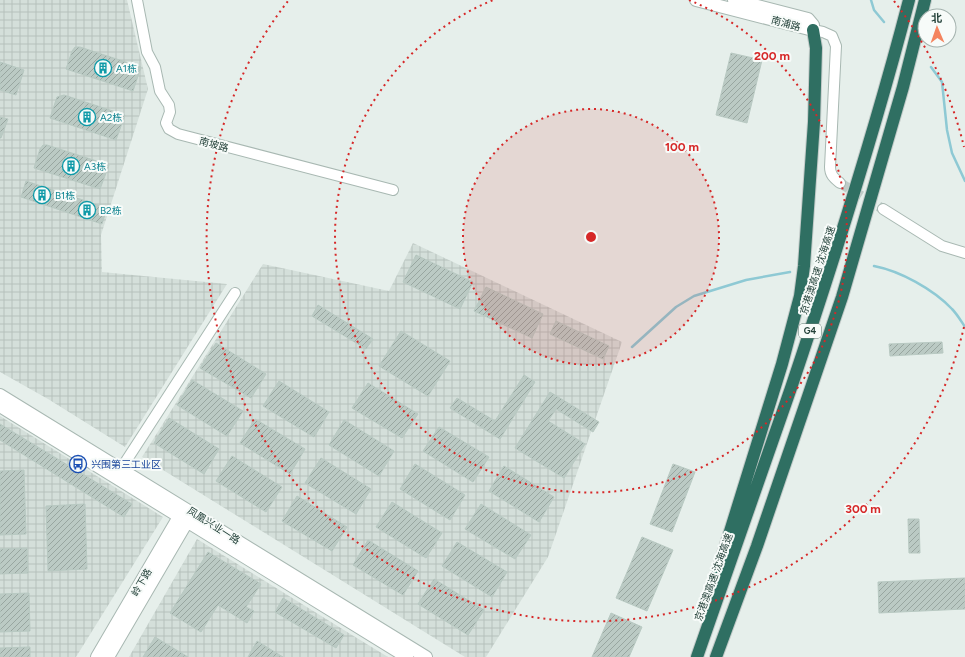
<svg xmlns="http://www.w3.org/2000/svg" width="965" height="657" font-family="Figtree,'Noto Sans SC',sans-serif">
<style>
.industrial{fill:url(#industrial-grid)}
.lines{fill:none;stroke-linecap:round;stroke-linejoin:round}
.stream{stroke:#8ec9d4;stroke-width:2.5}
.building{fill:url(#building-hatch);stroke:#b8c9c2}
.minor-tunnel{stroke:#bfccc8;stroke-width:10;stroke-dasharray:10 5;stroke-linecap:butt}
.minor-casing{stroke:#a8b8b2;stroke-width:12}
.tertiary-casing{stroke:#a8b8b2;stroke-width:14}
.motorway-casing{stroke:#c2cac8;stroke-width:14}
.minor{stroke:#fff;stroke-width:10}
.tertiary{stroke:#fff;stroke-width:12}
.motorway{stroke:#2f6f62;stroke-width:12}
.ring{fill:none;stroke:#d62828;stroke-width:2;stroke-dasharray:2 4}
.labels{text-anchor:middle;stroke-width:4;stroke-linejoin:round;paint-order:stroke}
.shield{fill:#f7fbf9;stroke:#637a73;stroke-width:1}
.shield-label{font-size:9px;font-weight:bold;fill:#24423a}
.street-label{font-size:10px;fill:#24423a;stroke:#f7fbf9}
.culture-label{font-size:10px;fill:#0d838f;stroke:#f7fbf9;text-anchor:start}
.transit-label{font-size:10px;fill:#164399;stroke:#f7fbf9;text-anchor:start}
.centre{fill:#d62828;stroke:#f7fbf9;stroke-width:2}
.ring-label{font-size:12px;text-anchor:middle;font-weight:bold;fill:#d62828;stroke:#f7fbf9;stroke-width:4;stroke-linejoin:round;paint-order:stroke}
</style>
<defs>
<pattern id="industrial-grid" width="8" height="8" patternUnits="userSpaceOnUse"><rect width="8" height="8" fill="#d4dfda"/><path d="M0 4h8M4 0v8" fill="none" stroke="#b6c1bc"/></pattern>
<pattern id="building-hatch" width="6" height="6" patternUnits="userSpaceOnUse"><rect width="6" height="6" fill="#bbcac4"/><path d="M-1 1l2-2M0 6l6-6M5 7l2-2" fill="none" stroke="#98a6a0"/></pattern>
</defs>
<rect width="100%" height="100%" fill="#e6efeb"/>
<path class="industrial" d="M0 0H127L148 89 101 235 102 272 227 284 125 447 48 399 0 372Z
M413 243 622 342 548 557 486 657H465L142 457 263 264 389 291Z
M0 416 163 517 76 657H0Z
M197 539 352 635 388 657H129Z"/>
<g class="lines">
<path class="stream" d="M871 0 874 10 884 22
M931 67 942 82 947 130 952 153 965 181
M874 266C900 271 933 289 952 309 957 314 961 321 965 327
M632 347 676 307 694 296 746 280 790 272"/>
</g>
<path class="building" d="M75 47H80L141 67 133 91 66 69 72 51Z
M731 53 762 60 747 123 716 115Z
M0 62 24 70 16 95 0 90Z
M64 95 125 115 116 140 50 118 57 97Z
M0 117 8 119 1 138H0Z
M43 145H47L109 165 100 189 34 168 40 149Z
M26 181 107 208 102 224 21 197Z
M416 255 473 282 460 309 403 282Z
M486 287 543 314 532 338 474 311Z
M318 305 373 339 366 349 312 316Z
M556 321 609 346 603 359 550 334Z
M401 331 450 361 428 396 379 366Z
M942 342 943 353 890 356 889 344Z
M216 343 266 374 251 398 200 368Z
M524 375 535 382 500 439 450 408 457 398 495 421Z
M192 380 243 411 227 436 177 405Z
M279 381 329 412 314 437 263 406Z
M368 383 418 414 402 438 352 408Z
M550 392 599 422 593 432 556 409 548 421 585 444 564 478 515 448Z
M169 418 219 449 204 474 154 443Z
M255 419 305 449 290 474 240 443Z
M344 420 394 451 379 476 329 445Z
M0 424 132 504 124 517 0 440Z
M439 427 489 457 473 482 423 451Z
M232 456 282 487 266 512 216 481Z
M321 458 371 489 356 514 305 483Z
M415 464 465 495 450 520 400 489Z
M673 464 695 472 672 532 650 524Z
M504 466 554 497 539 522 489 491Z
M24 470 26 534 0 535V471Z
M297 496 347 527 332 551 282 521Z
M392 502 442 533 426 558 376 527Z
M85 504 87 569 48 571 46 506Z
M481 504 531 535 515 559 465 529Z
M908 519H919L920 553H909Z
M642 537 673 550 647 611 616 598Z
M368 540 418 571 403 595 353 565Z
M457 542 507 572 492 597 442 566Z
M27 548 28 573 0 574V549Z
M208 552 261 584 246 607 254 611 247 623 218 605 201 632 170 613Z
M965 578V609L879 613 878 582Z
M434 579 484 610 468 635 418 604Z
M29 593 30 631 0 632V594Z
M283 598 344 635 336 648 275 612Z
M611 613 642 627 629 657H592Z
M155 637 188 657H143Z
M257 641 283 657H248Z
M30 647V657H0V648Z"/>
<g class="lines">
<path class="minor-tunnel" d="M840 183 883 209"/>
<g class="minor-casing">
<path id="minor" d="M137 0 147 52 155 67 160 91 169 105 170 112 166 123 169 129 178 134 393 190
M813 30 823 32 832 36 836 46 830 167C830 175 834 178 840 183
M883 209 942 246 965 253
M117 475 235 293"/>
</g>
<g class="tertiary-casing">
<path id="tertiary" d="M696 0 813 30V25L808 19 734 0
M0 395 426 657
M0 406 407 657
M97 657 183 510
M108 657 191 515"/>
</g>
<g class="motorway-casing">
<path id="motorway" d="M705 612 782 364 800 296 804 266 814 122 816 48 813 30
M697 657C729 568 760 478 791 388 834 260 875 131 909 0
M716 657 757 546 842 297 903 87 925 0"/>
</g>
<use href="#minor" class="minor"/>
<use href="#tertiary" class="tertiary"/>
<use href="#motorway" class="motorway"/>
</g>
<circle cx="591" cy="237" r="128" fill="#d62828" fill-opacity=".12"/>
<g class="ring">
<circle cx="591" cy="237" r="128"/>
<path d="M689 0A256 256 0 1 1 493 0"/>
<path d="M964 327A384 384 0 1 1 288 1M894 1A384 384 0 0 1 964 147"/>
</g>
<defs>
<g id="building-ring" transform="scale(0.9)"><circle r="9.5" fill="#f7fbf9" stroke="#0f9aa8" stroke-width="1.5"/><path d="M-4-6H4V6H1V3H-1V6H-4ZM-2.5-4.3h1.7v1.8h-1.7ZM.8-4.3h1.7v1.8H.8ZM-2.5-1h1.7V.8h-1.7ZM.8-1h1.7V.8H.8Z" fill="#0f9aa8"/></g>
<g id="bus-ring" transform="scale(0.9)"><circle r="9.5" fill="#f7fbf9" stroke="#1a4fb4" stroke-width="1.5"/><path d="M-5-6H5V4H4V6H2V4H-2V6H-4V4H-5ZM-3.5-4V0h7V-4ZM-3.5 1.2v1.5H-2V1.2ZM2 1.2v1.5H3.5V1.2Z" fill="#1a4fb4"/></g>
</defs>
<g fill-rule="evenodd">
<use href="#building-ring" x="103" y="68"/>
<use href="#building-ring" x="87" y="117"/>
<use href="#building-ring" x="71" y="166"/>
<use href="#building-ring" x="42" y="195"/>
<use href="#building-ring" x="87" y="210"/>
<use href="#bus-ring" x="78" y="464"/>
</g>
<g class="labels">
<rect class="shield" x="799" y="324" width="22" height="14" rx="3"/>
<g class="shield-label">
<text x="810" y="334">G4</text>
</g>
<g class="street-label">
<text transform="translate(786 23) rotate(15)" y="4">南浦路</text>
<text transform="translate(214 144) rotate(15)" y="4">南坡路</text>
<text transform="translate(817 270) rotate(-72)" y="4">京港澳高速 沈海高速</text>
<text transform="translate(214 525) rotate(32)" y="4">凤凰兴业一路</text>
<text transform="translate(713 577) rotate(-70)" y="4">京港澳高速 沈海高速</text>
<text transform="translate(141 582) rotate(-60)" y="4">岭下路</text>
</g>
<g class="culture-label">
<text x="116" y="72">A1栋</text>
<text x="100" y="121">A2栋</text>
<text x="84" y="170">A3栋</text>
<text x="55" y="199">B1栋</text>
<text x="100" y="214">B2栋</text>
</g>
<g class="transit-label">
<text x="91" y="468">兴围第三工业区</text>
</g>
</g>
<circle cx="591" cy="237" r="6" class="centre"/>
<g class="ring-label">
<text x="772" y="60">200 m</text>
<text x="682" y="151">100 m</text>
<text x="863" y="513">300 m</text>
</g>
<g transform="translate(937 28) rotate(358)"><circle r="19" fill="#f7fbf9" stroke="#a3b1ad"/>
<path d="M0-3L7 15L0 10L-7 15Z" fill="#f4845f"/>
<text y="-6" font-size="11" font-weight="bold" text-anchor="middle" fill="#24423a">北</text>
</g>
</svg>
